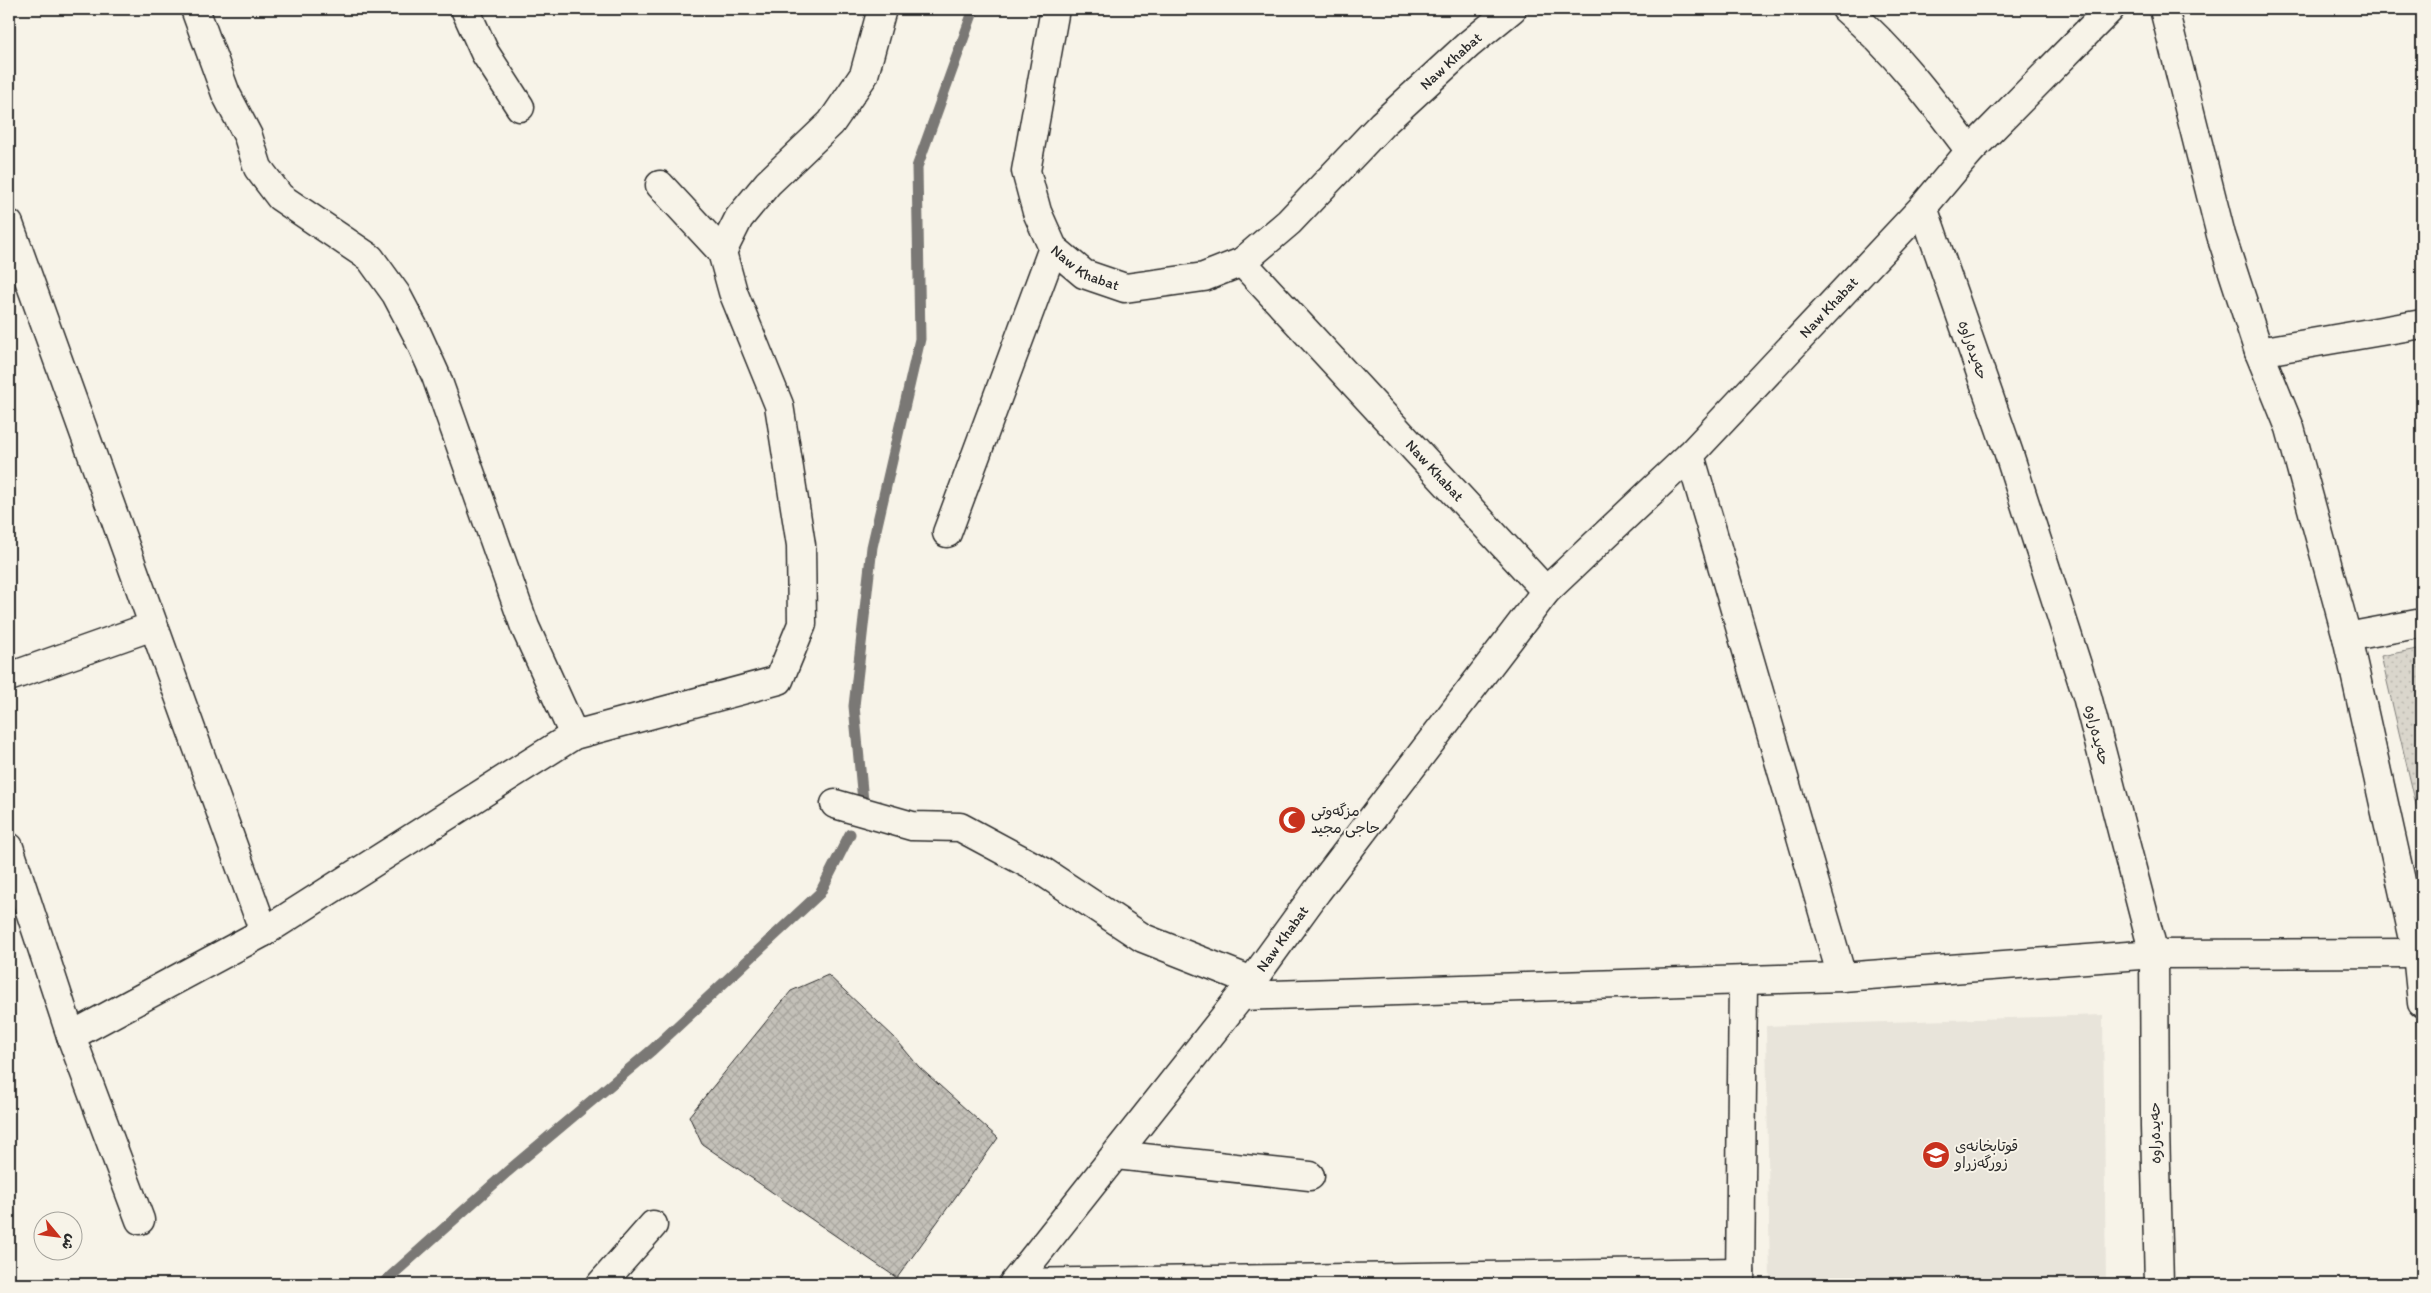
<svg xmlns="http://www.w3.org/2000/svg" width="2431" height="1293" font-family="Itim,'Playpen Sans Arabic',sans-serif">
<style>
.built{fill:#e8e4da}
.grass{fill:url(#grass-dots);stroke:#82807c}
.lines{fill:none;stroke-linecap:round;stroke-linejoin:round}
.stream{stroke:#7a7874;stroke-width:11}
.building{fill:url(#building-cross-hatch);stroke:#2b2b2b}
.minor-casing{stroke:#2b2b2b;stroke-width:31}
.tertiary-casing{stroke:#2b2b2b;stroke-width:31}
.minor{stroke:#f7f3e8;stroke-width:28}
.tertiary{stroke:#f7f3e8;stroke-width:28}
.labels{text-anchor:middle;stroke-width:4;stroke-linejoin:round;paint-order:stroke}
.street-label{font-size:15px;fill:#2b2b2b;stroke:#f7f3e8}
.poi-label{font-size:15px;fill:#2b2b2b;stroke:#f7f3e8;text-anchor:start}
</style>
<defs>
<pattern id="grass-dots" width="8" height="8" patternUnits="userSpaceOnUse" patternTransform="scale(1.25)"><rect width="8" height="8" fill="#dad6cc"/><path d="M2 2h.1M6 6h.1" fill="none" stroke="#bbb8af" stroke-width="1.8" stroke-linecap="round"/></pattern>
<pattern id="building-cross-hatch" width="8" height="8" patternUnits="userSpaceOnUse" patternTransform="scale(1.25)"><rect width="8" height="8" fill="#c4c1b9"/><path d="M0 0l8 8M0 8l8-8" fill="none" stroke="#a9a69f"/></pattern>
</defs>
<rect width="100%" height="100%" fill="#f7f3e8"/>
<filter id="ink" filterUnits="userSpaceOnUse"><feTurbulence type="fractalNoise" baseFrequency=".02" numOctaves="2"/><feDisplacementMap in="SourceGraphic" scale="10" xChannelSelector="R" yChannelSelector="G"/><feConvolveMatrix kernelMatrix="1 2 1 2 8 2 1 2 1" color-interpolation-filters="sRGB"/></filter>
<g filter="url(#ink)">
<path class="built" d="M2103 1015 2106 1284H1770L1766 1026Z"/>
<path class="grass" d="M2422 648V830L2381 656Z"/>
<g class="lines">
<path class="stream" d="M863 801 854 706 872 547 920 339 917 167 974 9
M382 1284 507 1172 652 1050 820 893 850 834"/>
</g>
<path class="building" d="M828 975 895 1038 919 1067 998 1138 897 1278 702 1144 689 1116 791 991Z"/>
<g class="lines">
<g class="minor-casing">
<g id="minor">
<path d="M195 9 226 94 248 136 258 168 280 197 370 258 396 294 417 334 436 376 525 627 574 735"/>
<path d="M465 9 485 53 520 107"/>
<path id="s1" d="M1055 9 1026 171 1037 212 1053 248 1084 274 1125 288 1204 277 1242 262 1289 222 1382 124 1468 45 1512 9"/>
<path d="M1846 9C1894 50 1932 100 1970 151"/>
<path d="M2164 9 2221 235 2259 352 2290 428 2347 637 2417 953 2422 1003"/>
<path d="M660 185 722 252"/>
<path d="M1923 207 2008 451 2087 696 2154 954 2155 1127 2159 1284"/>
<path d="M9 224 264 932"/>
<path id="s2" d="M1242 262 1546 591"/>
<path d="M2259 352 2422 324"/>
<path d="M1690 455 1842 977"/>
<path d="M947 533 1053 248"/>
<path d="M2347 637 2422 623"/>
<path d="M9 677 153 626"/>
<path d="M835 804 912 826 960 827 1042 871 1143 938 1252 981"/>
<path d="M9 847 71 1036 140 1220"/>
<path d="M1241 996 1842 977 2154 954 2422 953"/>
<path d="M71 1036 264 932 574 735 779 680 802 624 801 545 779 405 733 292 722 252 739 218 768 183 831 123 864 75 882 9"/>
<path d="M1116 1155 1310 1176"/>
<path d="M1015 1283 1740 1272"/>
<path d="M601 1284 653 1225"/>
<path d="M1740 1284 1743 980"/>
</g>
</g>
<g class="tertiary-casing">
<g id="tertiary">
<path id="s3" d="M1013 1284 1241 996 1317 891 1546 591 1690 455 1923 207 1970 151 2110 9"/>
</g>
</g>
<use href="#minor" class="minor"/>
<use href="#tertiary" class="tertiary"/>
</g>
</g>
<defs>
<g id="mosque-disc" transform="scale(1.4375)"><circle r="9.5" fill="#c8321e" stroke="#f7f3e8"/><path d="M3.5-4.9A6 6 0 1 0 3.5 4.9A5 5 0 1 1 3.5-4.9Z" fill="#fff"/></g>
<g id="school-disc" transform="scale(1.4375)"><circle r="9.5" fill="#c8321e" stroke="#f7f3e8"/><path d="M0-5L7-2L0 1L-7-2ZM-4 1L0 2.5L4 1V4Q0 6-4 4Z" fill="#fff"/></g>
</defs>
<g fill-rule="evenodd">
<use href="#mosque-disc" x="1292" y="820"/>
<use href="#school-disc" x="1936" y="1155"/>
</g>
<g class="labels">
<g class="street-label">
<text dy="5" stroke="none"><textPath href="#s1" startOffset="741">Naw Khabat</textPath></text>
<text dy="5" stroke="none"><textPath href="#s1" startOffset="285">Naw Khabat</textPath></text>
<text dy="5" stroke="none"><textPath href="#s3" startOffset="1275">Naw Khabat</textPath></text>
<text transform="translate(1973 350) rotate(71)" y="5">حەیدەراوە</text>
<text dy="5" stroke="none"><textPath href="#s2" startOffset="284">Naw Khabat</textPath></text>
<text transform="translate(2097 735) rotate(76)" y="5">حەیدەراوە</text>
<text dy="5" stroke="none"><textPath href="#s3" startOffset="438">Naw Khabat</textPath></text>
<text transform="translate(2155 1133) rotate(-91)" y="5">حەیدەراوە</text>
</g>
<g class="poi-label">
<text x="1311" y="816">مزگەوتى<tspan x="1311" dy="17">حاجى مجيد</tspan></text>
<text x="1955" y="1151">قوتابخانەی<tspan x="1955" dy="17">زورگەزراو</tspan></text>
</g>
</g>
<rect width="2431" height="1293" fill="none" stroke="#f7f3e8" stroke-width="30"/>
<rect x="15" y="15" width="2401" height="1263" fill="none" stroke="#2b2b2b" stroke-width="2" filter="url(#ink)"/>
<g transform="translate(58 1236) rotate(119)"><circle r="24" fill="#f7f3e8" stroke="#a5a39c"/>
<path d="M0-4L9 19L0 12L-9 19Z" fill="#c8321e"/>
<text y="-8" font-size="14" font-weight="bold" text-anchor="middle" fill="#2b2b2b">ش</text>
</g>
</svg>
